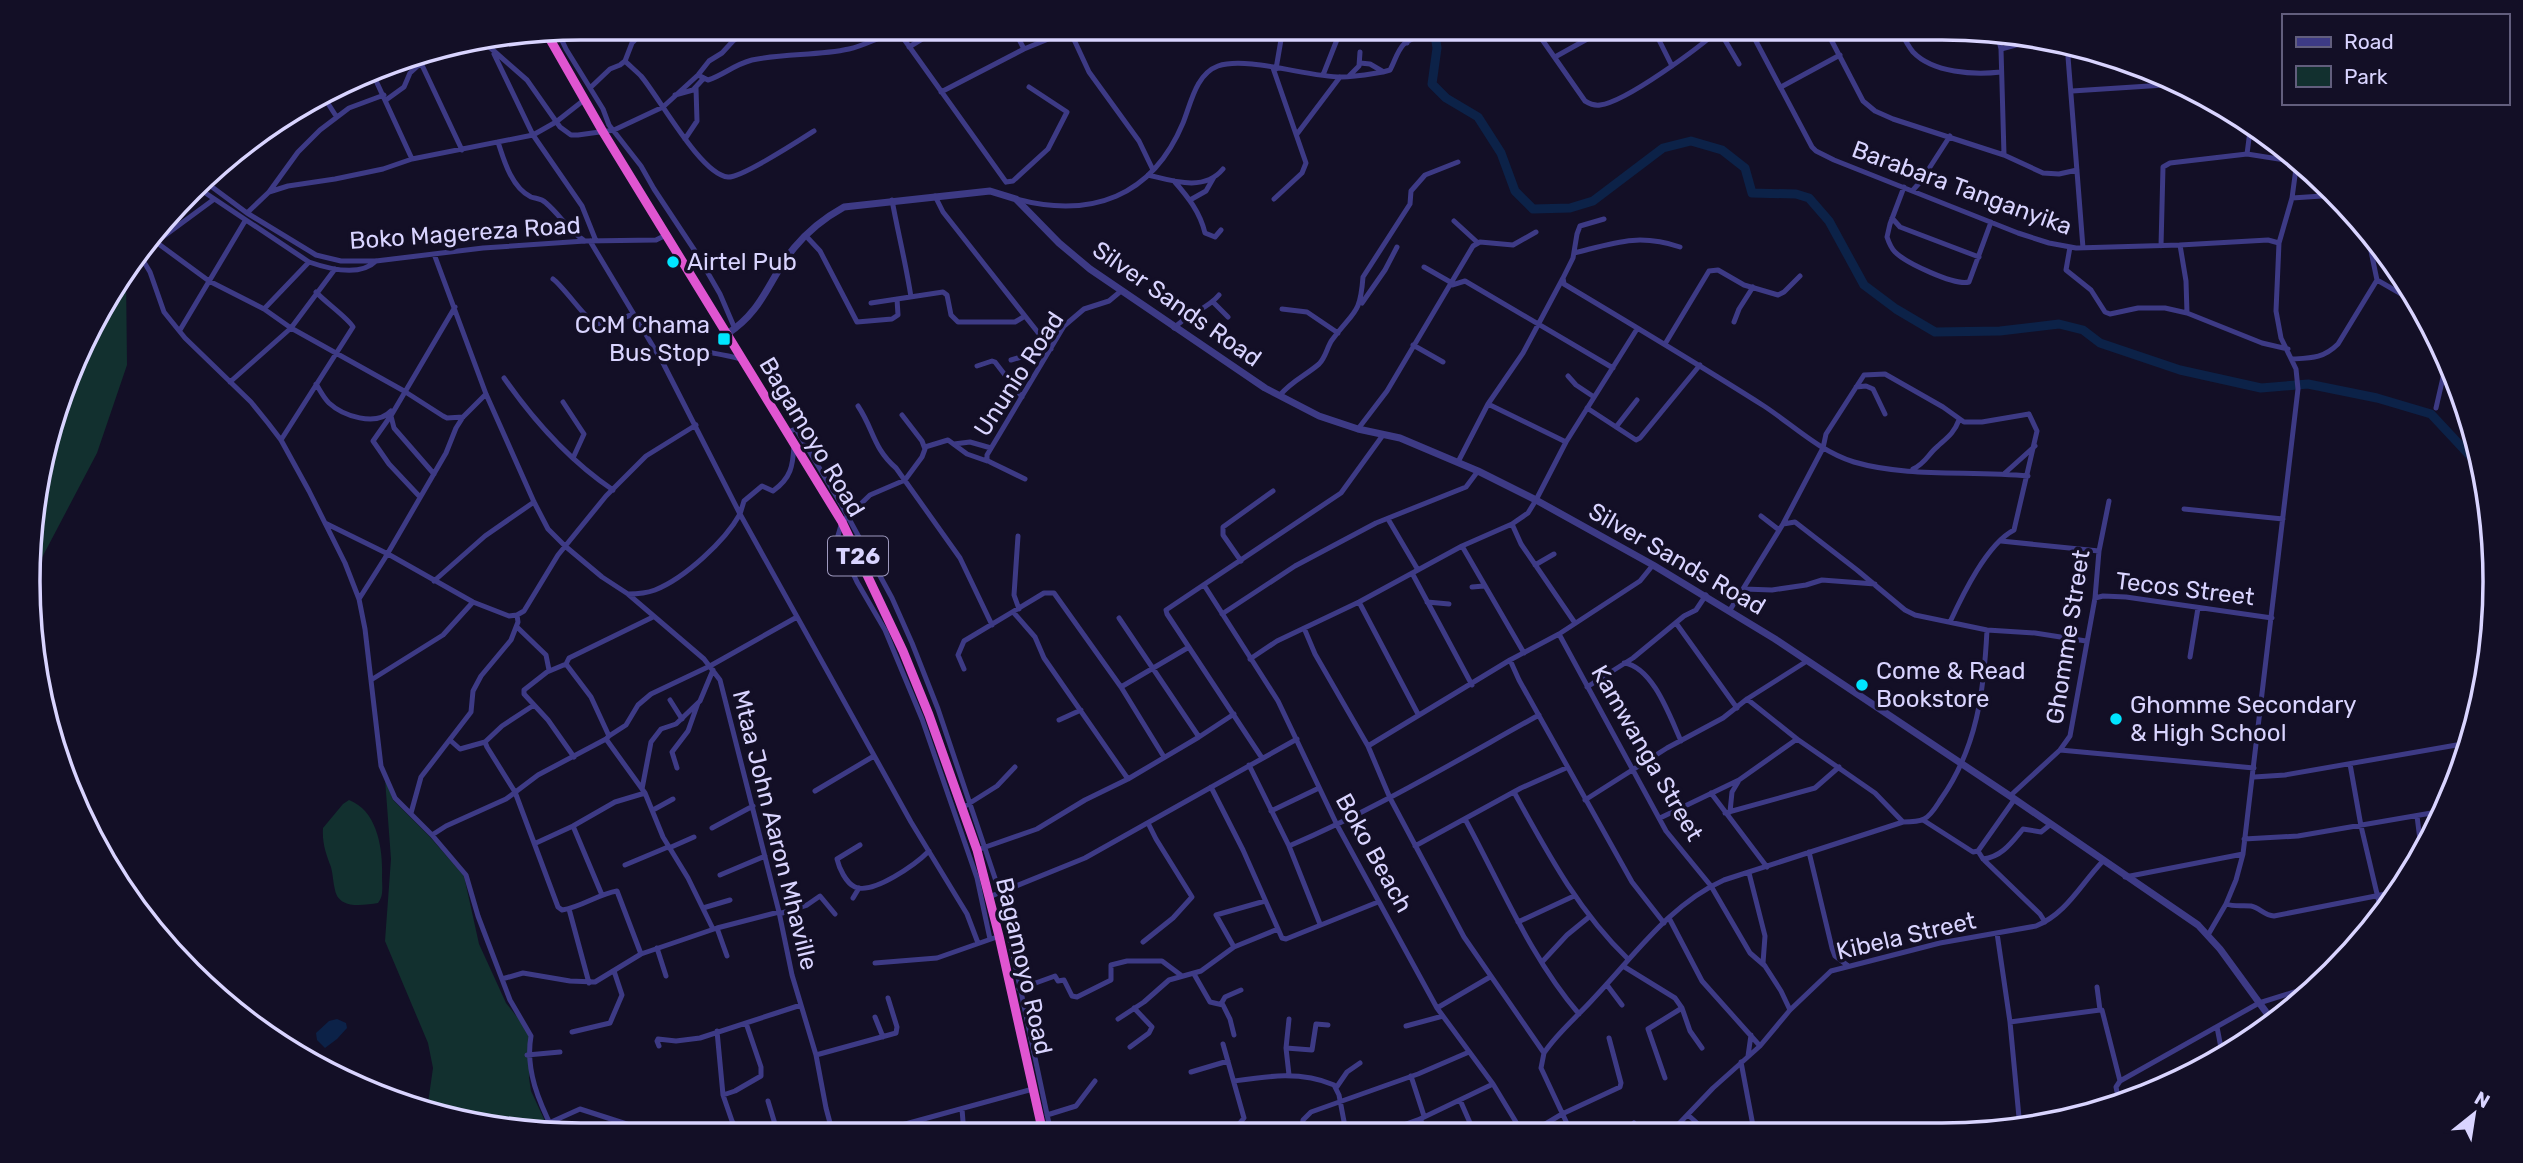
<svg xmlns="http://www.w3.org/2000/svg" width="2523" height="1163" font-family="Rubik,sans-serif">
<style>
.green{fill:#12302f}
.water{fill:#0c2248}
.lines{fill:none;stroke-linecap:round;stroke-linejoin:round}
.river{stroke:#0c2248;stroke-width:9}
.minor{stroke:#3d3a85;stroke-width:5}
.tertiary{stroke:#3d3a85;stroke-width:7}
.trunk{stroke:#e055d1;stroke-width:9}
.poi-dot{fill:#00e5ff;stroke:#130f26;stroke-width:2.5}
.labels{text-anchor:middle;stroke-width:7;stroke-linejoin:round;paint-order:stroke}
.shield{fill:#130f26;stroke:#9e99be;stroke-width:2}
.shield-label{font-size:23px;font-weight:bold;fill:#d9d4ff}
.street-label{font-size:24px;fill:#d9d4ff;stroke:#130f26}
.poi-label{font-size:24px;fill:#d9d4ff;stroke:#130f26;text-anchor:start}
.rim{fill:none;stroke:#d9d4ff;stroke-width:3.5}
</style>
<rect width="100%" height="100%" fill="#130f26"/>
<path class="green" d="M126 276 127 365 97 453 36 569 39 474 102 305Z
M385 779 393 800 430 837 464 876 479 944 506 1003 525 1027 532 1044 529 1078 531 1091 550 1132 473 1124 427 1110 433 1068 428 1043 385 941 391 859Z
M349 800C378 811 383 850 382 876 382 886 384 896 378 903 364 905 339 910 335 890 333 882 333 875 331 867 326 854 322 843 323 828L343 804Z"/>
<path class="water" d="M337 1019 346 1023 347 1028 337 1039 325 1048 317 1040 316 1033 329 1021Z"/>
<g class="lines">
<path class="river" d="M1434 28 1437 48 1432 84 1446 98 1478 117 1501 153 1515 191 1533 209 1570 208 1593 201 1663 148 1691 141 1722 150 1745 168 1752 193 1796 194 1809 198 1829 221 1864 285 1896 309 1935 332 2000 331 2059 324 2083 330 2100 343 2180 370 2261 388 2308 384 2377 398 2431 414 2473 459 2485 478"/>
<path class="minor" d="M647 28 632 43 625 61C630 66 636 71 641 76 659 97 701 175 728 177 741 178 800 140 814 131
M717 28 733 41
M896 28 1006 182
M1013 28 1024 49
M1404 28 1407 43
M1534 28 1585 101C1590 104 1594 106 1600 105 1626 102 1700 47 1721 28
M1653 28 1672 66
M1749 28 1812 147 1816 151 1834 160 2018 233 2049 243 2076 248 2180 245 2268 240 2279 243
M1825 28 1863 101 1875 111 1893 119 2004 155 2043 173 2059 174 2077 170
M1899 28C1903 36 1907 45 1913 52 1933 73 1974 75 2001 72
M1719 30 1739 64
M1070 31 1089 72 1139 141 1153 170
M558 32 566 49 603 109 609 125 641 166 654 189 697 254 720 294 735 329
M1997 33 2001 49 2004 155
M486 44 527 80 560 127 571 135H578L614 130 663 107 698 75 709 61 722 53 733 41 751 28
M2067 44 2083 248
M909 47 940 28
M2001 49 2042 38
M494 54 533 135 582 206 596 241
M1555 57 1607 28
M421 63 462 150
M1360 63 1370 64 1382 71
M1273 68 1306 163 1302 173 1274 199
M1276 69 1283 28
M372 72 412 159
M698 75 708 80C724 75 733 65 752 60 784 53 817 56 849 49 867 45 881 35 900 32
M1323 75 1340 32 1344 28
M1349 76 1359 66 1360 52
M1781 87 1840 55
M590 88 610 69 620 65 625 61
M2072 91 2180 84
M941 92 1024 49 1075 28
M322 94 336 116
M675 95 693 90 704 78
M386 100 404 87 410 73 421 63 439 52
M2251 123 2247 154 2297 162
M1297 134 1340 77
M685 139 697 121 696 88
M498 142C504 161 512 188 531 197 537 199 541 198 546 203 560 215 569 231 585 241
M1148 175C1173 181 1204 192 1223 169
M204 181 247 213 316 255 341 261H376L483 248 585 241 656 240 666 235
M1174 181C1188 197 1200 212 1205 233L1215 237 1221 230
M1006 182 1013 181 1048 149 1067 112 1029 87
M1904 187 1890 224 1887 237C1889 243 1891 248 1895 252 1906 263 1955 286 1969 282L1991 222
M198 188 309 262C329 269 360 277 376 261
M1913 190 1921 181 1950 136
M269 192 288 186 335 179 383 169 412 159 533 135 556 122 584 100
M935 196 943 212 1051 349
M2292 198 2337 195
M1016 199C1091 219 1152 197 1183 123 1191 103 1196 74 1218 66 1247 56 1308 77 1341 77 1355 77 1370 74 1383 72L1390 70C1395 61 1397 51 1404 44 1419 31 1443 39 1459 28
M213 200 156 242 209 281 264 309 291 328 404 391 443 416 447 418 463 417
M892 200C898 233 906 264 911 297
M1190 200 1206 191 1214 177
M247 213 269 192 298 152 320 130 349 108 384 95
M1892 218 1900 227 1979 257
M1604 219 1580 226 1577 234 1573 258 1563 278 1564 284C1631 324 1698 364 1764 406 1793 425 1819 451 1854 462 1909 478 1971 470 2028 476
M1454 221 1478 243
M806 236 820 251 857 322 892 319 898 315 897 299
M590 241 663 363 740 514C725 541 685 578 655 590 647 593 637 594 628 594
M2180 245 2186 281 2187 313
M2161 246 2163 167 2170 163 2247 154
M2070 247 2066 270 2091 290 2105 312 2110 314 2138 308H2165L2187 313 2262 343 2288 349
M1574 253C1614 243 1638 233 1680 247
M434 254 486 394 534 502 548 529 565 546 602 577 628 594 704 659 720 680 779 912 792 975 816 1055 826 1108 833 1134
M141 257 150 272 164 312 185 338 251 402 268 423 281 440 309 491 345 563 359 599 365 629 381 766 395 798 432 835 466 875 478 916 510 1000 531 1036C525 1070 539 1102 554 1132
M1424 267 1452 283
M553 279C564 287 587 321 595 323 607 326 623 318 633 314
M2377 280 2417 303
M1452 285 1465 281 1613 368
M1213 302 1228 317
M871 303 943 292 947 295 951 315 958 322H1015L1025 316
M1362 303 1385 270 1397 247
M264 309 309 262
M1282 309 1307 312 1338 333
M1734 322 1739 309 1753 287
M1174 328C1187 314 1208 309 1219 295
M180 330 245 221
M1665 344 1709 271 1718 270 1744 285 1778 295 1784 292 1800 276
M1413 345 1443 362
M2293 359C2312 358 2324 358 2338 344L2377 280 2367 232
M1011 360 1035 353 1045 358
M663 363C688 346 713 352 741 359
M977 366 992 361 995 362 1022 397
M1568 376 1576 385 1594 397
M504 378C534 421 570 461 613 490
M230 382 291 328 335 269
M316 384C320 390 323 397 329 403 343 416 376 427 391 411
M1856 387 1866 386 1873 389 1885 414
M1280 395C1293 380 1305 376 1319 364 1326 357 1327 347 1332 340 1354 310 1360 316 1363 277L1410 204 1411 191 1425 175 1458 162
M563 402 584 434 573 458
M1488 404 1566 442
M858 406C874 430 873 448 896 468L960 558 992 625
M1587 408 1636 440 1640 438 1700 365
M2436 408 2447 360
M902 415 922 441 925 449 922 457 905 480 870 495 842 522 837 539 857 582 885 630 922 719 977 878 990 939
M391 416 394 428 434 474
M1616 427 1637 400
M1358 429 1387 391 1473 246 1480 242 1513 245 1536 232
M787 432 796 429 841 504 892 598 912 643 938 709 1000 893 1051 1133
M281 440 353 327C348 318 325 302 316 292
M954 444 970 442 991 448
M794 445C793 466 791 478 773 491L762 486 744 501 740 514 911 822 967 914 978 943
M925 447 948 440 967 454 987 461
M1458 462 1488 404 1523 353 1563 278
M1913 469C1926 463 1928 454 1938 446 1948 437 1954 433 1959 420
M2005 473 2035 446
M1025 479 990 462 987 460V455L1064 326 1084 309 1109 301 1121 291
M420 497 389 464 373 441 392 414 455 307
M2184 509 2283 519
M1761 516 1779 530
M1388 519 1418 570
M325 523 388 554 473 602 509 616 517 615 524 611 558 555 606 496 646 456 696 425
M1512 524 1521 544 1575 623
M1783 524 1795 522 1857 570 1905 610 1915 615 1987 630 2035 633 2086 641
M1018 536 1014 595 1019 609
M2001 541 2099 551
M1462 546 1524 653
M1241 561 1223 535V527L1273 491
M1535 565 1554 554
M1412 573 1472 685
M434 581 485 536 534 502
M1204 585 1278 701 1337 825 1437 1008 1493 1084 1522 1132
M1472 587 1484 586
M1744 589 1772 590 1806 585 1822 580 1875 584
M2095 598 2103 596 2126 597 2272 618
M359 599 385 558 446 453 456 428 463 417 486 394
M1359 602 1418 714
M1427 602 1449 604
M1730 610 1783 524 1823 448 1826 434 1864 375 1885 374 1943 407 1964 422H1982L2029 414
M1014 613 1035 637 1044 658 1128 779
M1222 614 1295 566 1376 523 1466 487 1478 471
M1119 618 1199 737
M1950 622C1963 594 1987 544 2014 530L2037 431 2029 414
M1676 623 1737 708
M517 627 546 655 549 670
M1304 628 1315 654 1368 746 1390 798 1464 937 1544 1053
M1559 634 1666 831 1711 886 1750 953 1765 966
M2190 657 2198 608
M1250 659 1277 641 1359 602 1462 546 1512 524 1528 513 1536 500 1566 442 1637 329
M1510 660 1519 680 1632 882 1664 923
M1624 663C1653 667 1670 717 1681 741
M566 664 591 697 609 736 606 739 645 793 663 837 688 878 713 929
M964 669 958 655 964 641 1044 593H1054L1121 687 1164 757
M371 680 443 635 473 602
M1121 687 1189 647
M1587 687 1633 658 1684 616 1696 610 1706 595
M1747 699 1797 739 1875 793 1903 822
M670 700 682 719
M534 705 502 726 485 742 487 747 515 792 558 907 562 910C582 907 598 894 617 891L641 954
M1059 720 1081 710
M609 736 626 725 638 705 651 694 710 666 797 617
M451 741 460 749 485 742
M1368 746 1510 660 1559 634 1640 581 1653 565
M2060 750 2254 768
M574 757 548 720 524 694V690L547 672 566 664 569 658 653 617
M1262 758 1167 614 1166 610 1341 493 1383 435
M2350 764 2361 826 2382 915
M1249 765 1289 846 1320 924
M677 768 672 752 688 731 698 703
M2254 777 2285 775 2468 743
M1211 787 1243 850 1282 938 1286 939 1378 902
M642 789 651 742 661 729 676 724 700 701 713 670
M815 791 874 756
M1514 792C1547 852 1578 911 1628 959
M1711 793 1767 867
M2010 796 2060 750 2070 736 2095 598 2099 551 2109 501
M1585 800 1667 748 1723 718 1747 699 1807 661
M962 808 997 786 1015 767
M653 810 673 799
M1271 811 1319 788
M1730 812 1732 792 1738 782
M411 813 421 777 471 712 473 691 481 676 511 640 518 622 517 615
M1725 813 1815 788 1839 767
M2417 816 2421 848
M1660 818 1739 780 1797 739
M1465 819C1501 885 1530 957 1579 1014
M1923 820 1973 852 1978 851 2014 800
M573 826 602 895
M712 828 753 806
M432 835 446 826 506 799 538 775 606 739
M2244 839 2298 836 2443 811
M536 843 573 826 615 802 645 793
M860 845 837 859C839 868 846 883 855 887 873 895 916 864 929 851
M1289 846C1376 809 1456 761 1539 715
M1415 846 1521 788 1566 768
M669 848 694 837
M977 850 1037 829 1085 800 1128 779 1199 737 1234 714
M1978 851 1983 859 2040 914 2045 922
M1809 852 1832 948 1835 956 1847 965
M1983 859C2002 857 2012 842 2023 829L2041 832 2051 824
M625 865 668 847
M1749 873 1765 936 1763 963 1781 991 1790 1010
M720 875 765 856
M2125 877 2243 854
M989 897 1085 858 1297 739
M853 898 859 888
M2226 904C2235 907 2242 905 2251 906 2260 908 2264 915 2274 916L2396 892
M703 908 730 900
M569 909 589 983
M779 914 807 905 820 896 835 914
M1669 918 1702 981 1760 1046
M1518 922 1574 896
M717 928 727 956
M1997 933 2010 1022 2020 1128
M2208 935 2226 904 2236 880 2243 854 2298 389 2296 369 2281 338 2276 311 2279 243 2292 198 2297 161
M1143 942 1173 918 1192 897 1156 839 1148 823
M1234 947 1216 915 1265 901
M657 948 666 976
M1542 962 1567 935 1589 917
M875 963 937 958 994 938
M1623 966 1675 998 1682 1008 1690 1031 1702 1048
M1194 974 1210 1002 1223 1005 1230 1019 1234 1035
M502 979 523 973 570 981 595 982 641 954 717 928 779 912
M1607 985 1622 1005
M2097 987 2100 1010H2102L2120 1081
M1019 989 1055 976 1058 981 1064 980 1072 996 1077 997 1111 980V965L1127 961H1162L1182 976
M1221 1004 1225 997 1241 990
M1437 1008 1490 977
M875 1017 883 1037
M1118 1019 1144 1002 1169 980 1201 971 1234 947 1278 929
M2010 1022 2100 1010
M1406 1026 1443 1016
M2217 1027 2222 1053
M717 1031 723 1095 732 1121 740 1134
M572 1032 610 1023 622 995 614 971
M659 1046 657 1041 658 1039 676 1041 700 1038 801 1005
M1130 1047 1149 1033 1152 1027 1134 1008
M1286 1048 1312 1050 1316 1024 1328 1025
M527 1055 560 1052
M816 1055 896 1033 897 1027 888 998
M1748 1056 1751 1035
M1741 1062 1754 1131
M1191 1072 1228 1061
M1289 1075 1286 1048 1289 1019
M1411 1076 1424 1116
M1665 1078 1648 1029 1682 1008
M1234 1081C1268 1076 1301 1071 1334 1085L1339 1095 1346 1132
M1336 1088 1347 1072 1360 1063
M723 1095 735 1091 761 1076V1067L746 1023
M1460 1100 1474 1132
M768 1101 778 1134
M2119 1102 2116 1087 2120 1081 2259 1003 2313 986
M962 1109 964 1134
M1047 1115 1076 1106 1095 1081
M1688 1115 1706 1131
M1420 1119 1427 1132
M549 1123 580 1109 639 1128
M909 1123 910 1134
M1627 1131 1634 1123
M1672 1131 1713 1088 1760 1046 1790 1010 1831 971 1940 943 2036 926C2067 913 2080 885 2103 861
M1384 1132 1420 1119 1493 1084
M1532 1132 1562 1114 1620 1087 1621 1083 1609 1038
M1571 1132 1541 1068 1544 1053C1557 1033 1578 1016 1594 998 1634 956 1670 904 1724 880L1903 822C1909 822 1918 822 1924 819 1931 816 1937 805 1941 799 1977 748 1984 691 1987 630
M1217 1133 1239 1124 1244 1118 1223 1044
M1301 1133 1303 1120 1311 1112 1418 1074 1469 1052
M869 1134 1033 1089"/>
<path class="tertiary" d="M727 334C764 310 768 280 794 248 807 232 826 217 844 207L990 191 1016 199 1059 243 1090 269 1265 388 1319 416 1358 429 1400 438 1478 471 1536 500 1653 565 1775 639 2010 796 2198 925 2220 949 2274 1023"/>
<path class="trunk" d="M547 34 603 132 842 522 903 651 929 715 977 850 999 936 1043 1133"/>
</g>
<g class="poi-dot">
<circle cx="673" cy="262" r="7"/>
<rect x="717" y="332" width="14" height="14" rx="3.5"/>
<circle cx="1862" cy="685" r="7"/>
<circle cx="2116" cy="719" r="7"/>
</g>
<g class="labels">
<rect class="shield" x="828" y="536.5" width="60" height="39" rx="5"/>
<g class="shield-label">
<text x="858" y="564">T26</text>
</g>
<g class="street-label">
<text transform="translate(1962 188) rotate(20)" y="8">Barabara Tanganyika</text>
<text transform="translate(465 233) rotate(-4)" y="8">Boko Magereza Road</text>
<text transform="translate(1177 304) rotate(35)" y="8">Silver Sands Road</text>
<text transform="translate(1019 374) rotate(-57)" y="8">Ununio Road</text>
<text transform="translate(812 437) rotate(59)" y="8">Bagamoyo Road</text>
<text transform="translate(1677 559) rotate(30)" y="8">Silver Sands Road</text>
<text transform="translate(2185 589) rotate(7)" y="8">Tecos Street</text>
<text transform="translate(2068 637) rotate(-81)" y="8">Ghomme Street</text>
<text transform="translate(1647 753) rotate(60)" y="8">Kamwanga Street</text>
<text transform="translate(775 830) rotate(76)" y="8">Mtaa John Aaron Mhaville</text>
<text transform="translate(1374 853) rotate(61)" y="8">Boko Beach</text>
<text transform="translate(1906 936) rotate(-13)" y="8">Kibela Street</text>
<text transform="translate(1024 966) rotate(77)" y="8">Bagamoyo Road</text>
</g>
<g class="poi-label">
<text x="687" y="270">Airtel Pub</text>
<text x="710" y="333" text-anchor="end">CCM Chama<tspan x="710" dy="28">Bus Stop</tspan></text>
<text x="1876" y="679">Come &amp; Read<tspan x="1876" dy="28">Bookstore</tspan></text>
<text x="2130" y="713">Ghomme Secondary<tspan x="2130" dy="28">&amp; High School</tspan></text>
</g>
</g>
<path d="M0 0H2523V1163H0ZM581 40H1942A541 541 0 0 1 2483 581V582A541 541 0 0 1 1942 1123H581A541 541 0 0 1 40 582V581A541 541 0 0 1 581 40Z" fill="#130f26" fill-rule="evenodd"/>
<path class="rim" d="M581 40H1942A541 541 0 0 1 2483 581V582A541 541 0 0 1 1942 1123H581A541 541 0 0 1 40 582V581A541 541 0 0 1 581 40Z"/>
<rect x="2282" y="14" width="228" height="91" fill="#130f26" stroke="#625e7d" stroke-width="2"/>
<rect x="2296" y="37" width="35" height="10" fill="#3d3a85" stroke="#625e7d" stroke-width="2"/>
<text x="2344" y="49" font-size="21" fill="#d9d4ff">Road</text>
<rect x="2296" y="66" width="35" height="21" fill="#12302f" stroke="#625e7d" stroke-width="2"/>
<text x="2344" y="84" font-size="21" fill="#d9d4ff">Park</text>
<g transform="translate(2474 1114) rotate(30)" stroke="#130f26" stroke-width="5" paint-order="stroke">
<path d="M0-5L12 26L0 18L-12 26Z" fill="#d9d4ff"/>
<text y="-10" font-size="19" font-weight="bold" text-anchor="middle" fill="#d9d4ff">N</text>
</g>
</svg>
